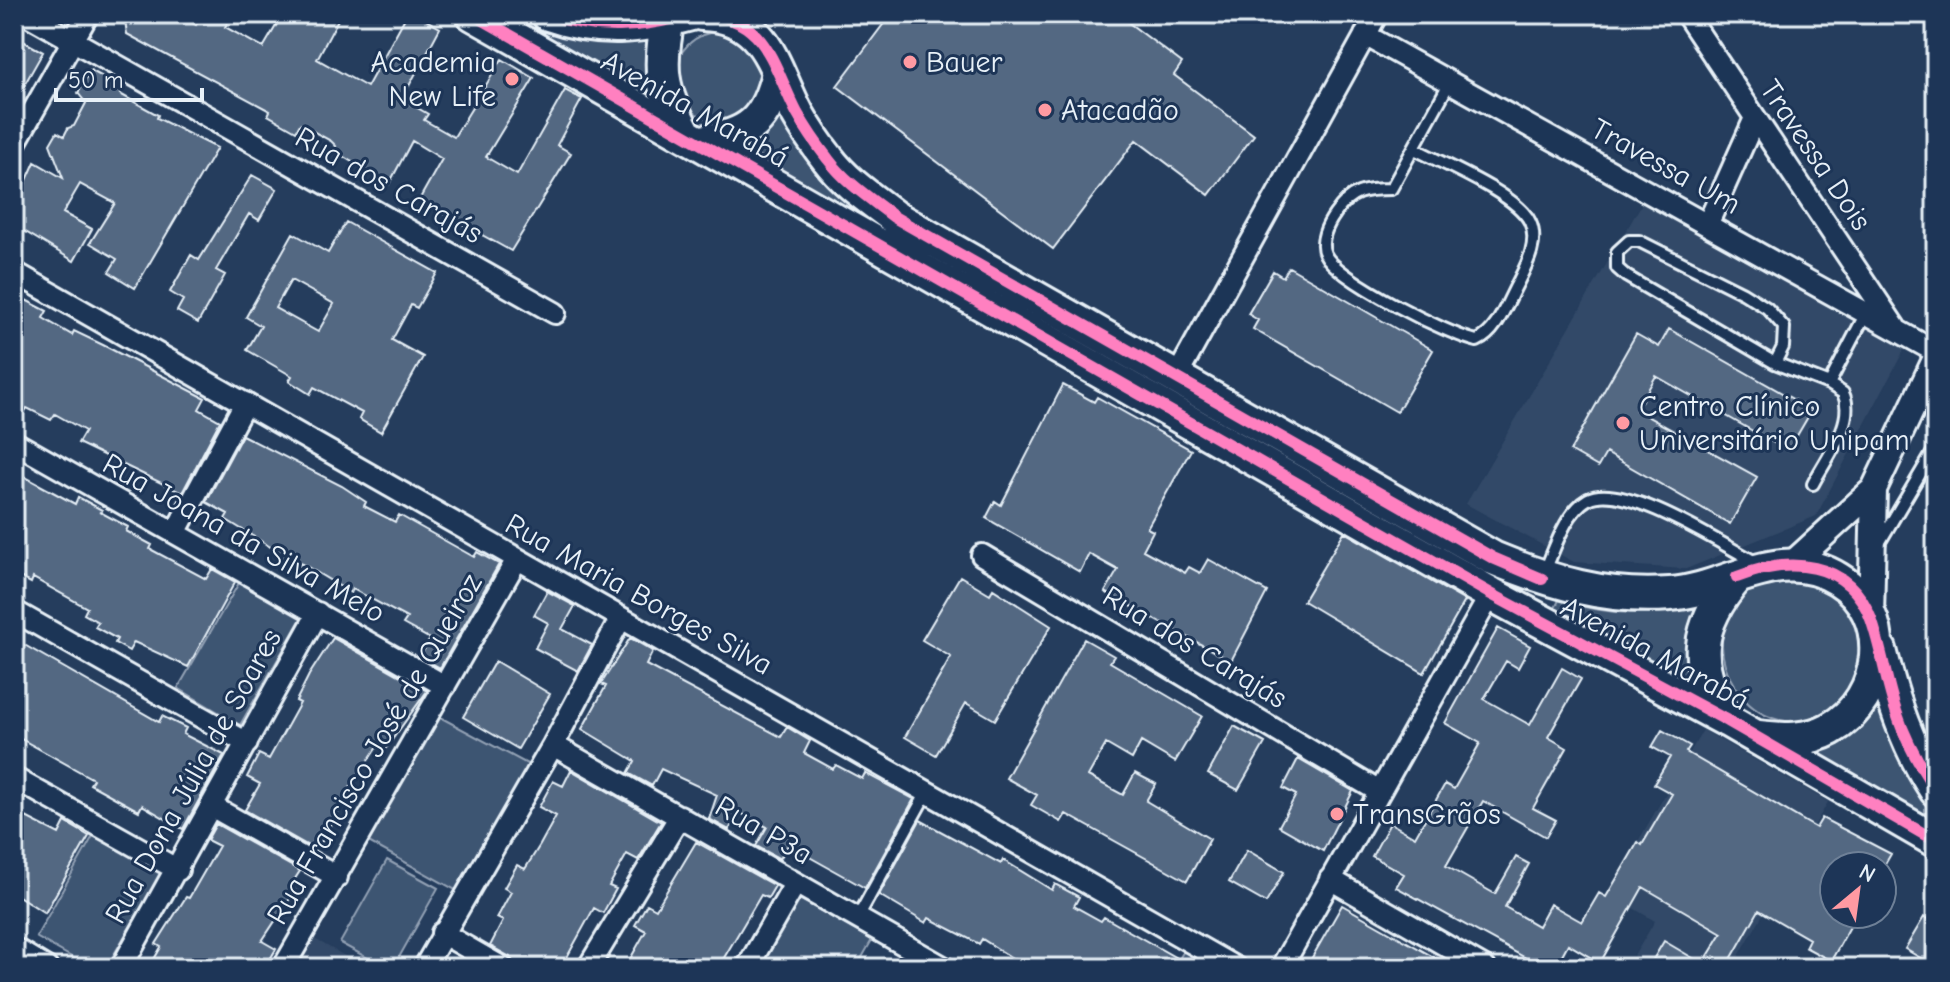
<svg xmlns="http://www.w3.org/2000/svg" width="1950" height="982" font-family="'Comic Neue',sans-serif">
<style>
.built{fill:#334a68}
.green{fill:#3e5472;stroke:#93a2b5;stroke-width:2}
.building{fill:#536782;stroke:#e8f1f8;stroke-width:2;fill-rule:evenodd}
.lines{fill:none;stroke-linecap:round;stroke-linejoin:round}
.service-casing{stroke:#e8f1f8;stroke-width:16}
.minor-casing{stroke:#e8f1f8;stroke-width:26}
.tertiary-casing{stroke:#e8f1f8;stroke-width:30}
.primary-casing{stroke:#e8f1f8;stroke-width:38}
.service{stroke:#1d3557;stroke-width:10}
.minor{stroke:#1d3557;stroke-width:20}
.tertiary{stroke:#1d3557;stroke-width:24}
.primary{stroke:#1d3557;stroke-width:32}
.cycleway-casing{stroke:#1d3557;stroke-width:17}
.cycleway{stroke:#ff80c0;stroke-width:12}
.poi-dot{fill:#ff9aa2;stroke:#1d3557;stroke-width:3}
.labels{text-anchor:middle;stroke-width:6;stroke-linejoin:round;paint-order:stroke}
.poi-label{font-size:30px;fill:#e8f1f8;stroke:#1d3557;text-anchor:start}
.street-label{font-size:30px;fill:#e8f1f8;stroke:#1d3557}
</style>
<rect width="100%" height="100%" fill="#253d5d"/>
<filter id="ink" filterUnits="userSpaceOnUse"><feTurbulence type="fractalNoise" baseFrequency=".0125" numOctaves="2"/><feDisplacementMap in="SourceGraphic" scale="16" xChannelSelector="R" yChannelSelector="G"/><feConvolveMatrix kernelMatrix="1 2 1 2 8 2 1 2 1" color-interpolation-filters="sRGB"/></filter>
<g filter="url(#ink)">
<path class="built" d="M1643 202 1905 348 1816 516 1686 569 1574 562 1466 504Z
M1703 730 1828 802 1733 966 1736 968H1627L1655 921 1608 893Z
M311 937 366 968H293Z"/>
<path class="green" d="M526 15 551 27 659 36 655 99 520 26Z
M675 76a44 44 0 1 1 88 0a44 44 0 1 1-88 0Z
M781 100 913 244 732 143Z
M1805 576C1840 593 1844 589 1861 625 1864 630 1868 636 1868 642 1868 652 1863 681 1857 689 1852 694 1843 699 1838 704 1754 770 1674 631 1757 586 1770 579 1791 578 1805 576Z
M240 581 302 617 240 725 178 688Z
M1559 600C1607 616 1660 618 1707 601L1702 690 1555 608Z
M1882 690 1912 778 1936 806V824L1812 751Z
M436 715 531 766 459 892 365 840Z
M98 827 166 865 106 968H91L36 937Z
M387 860 438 888 393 968H386L340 943Z
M799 899 872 940 856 968H760Z
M1187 945 1227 968H1174Z"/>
<path class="building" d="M124 14H176L196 25 203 14H233L225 27 263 48 283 14H341L317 59 367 87 407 14H415L440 28 402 99 428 114 424 120 454 137 502 59 534 78 486 157 517 175 565 90 582 99 557 145 571 153 511 251 419 200 442 159 412 141 389 184 334 151 336 146 331 141 300 124 296 131 268 115 270 111 127 34Z
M891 14H1117L1182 63 1174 75 1254 135 1209 195 1136 140 1053 249 837 86Z
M14 36 43 52 14 103Z
M90 70 123 88 120 94 158 115 157 118 217 148 135 288 109 272 117 259 90 243 115 203 80 184 63 213 92 229 74 261 14 225V209L35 162 63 178 50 144 57 132 64 136 68 128 74 126 86 103 78 93Z
M252 175 277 189 259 220 249 214 216 270 225 275 198 323 177 311 183 300 170 292 191 255 199 260Z
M346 222 437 273 417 308 411 305 392 340 423 357 381 432 359 419 362 413 314 387 310 394 289 381 292 376 247 350 261 326 246 317 293 233 328 253ZM291 280 334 304 318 332 275 308Z
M1289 267 1433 350 1397 412 1253 329 1258 320 1248 314 1273 271 1283 277Z
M14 294 47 311 43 318 72 335 74 331 103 345 205 398 199 409 220 421 182 493 78 443 85 431 55 414 51 420 27 408 14 429Z
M1669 329 1812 410 1788 451 1656 376 1636 410 1757 477 1730 524 1606 453 1598 467 1570 451 1636 334 1659 347Z
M1063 385 1094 402 1097 397 1191 450 1147 528 1153 531 1143 550 1185 573 1189 567 1200 573 1208 559 1267 592 1231 661 1105 592 1118 570 1089 554 1080 572 986 518 995 501 1001 505Z
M242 435 342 486 366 502 364 506 395 522 399 515 474 557 477 552 499 564 440 668 420 657 430 639 403 624 407 618 353 589 351 593 301 563 298 567 275 554 277 551 225 519 228 514 206 502Z
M14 471 75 504 78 497 102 510 100 512 128 527 126 531 152 545 150 549 206 579 212 569 235 582 188 667 134 642 129 651 115 643 117 639 95 627 98 622 84 614 87 608 33 578 31 583 14 574Z
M1344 532 1465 601 1424 673 1303 601Z
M960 576 990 594 993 589 1051 626 995 720 966 703 936 755 905 737 951 657 922 640Z
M547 591 575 606 562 629 592 645 578 671 535 648 548 623 534 615Z
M1498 628 1530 646 1518 668 1506 661 1484 699 1530 725 1562 668 1581 679 1548 737 1567 748 1533 808 1556 820 1546 837 1483 801 1446 866 1495 894 1516 857 1529 864 1505 907 1538 926 1550 904 1582 922 1599 893 1606 897 1638 842 1642 845 1672 794 1654 784 1670 757 1652 747 1662 730 1690 746 1686 752 1816 828 1822 818 1891 854 1884 866H1834V914H1857L1831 961 1805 947 1809 939 1759 910 1726 968H1648L1664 941 1703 964 1722 933 1643 887 1600 963 1568 944 1555 968H1544L1396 887 1404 874 1372 856 1390 823 1415 837 1445 784 1454 789 1480 743 1445 723Z
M333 638 427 691 384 751 377 747 346 794 319 847 315 844 312 848 245 810 260 784 247 777 259 754 269 759 300 703 296 701 309 675Z
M630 638 653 651 646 665 781 737 787 727 810 741 804 753 833 769 836 765 862 779 865 773 914 799 865 888 788 845 780 859 756 846 767 827 739 812 729 830 709 819 717 795 661 769 652 786 628 773 635 761 582 729 606 686 601 684Z
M14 639 159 722 162 716 186 728 183 734 224 755 183 829 142 805 139 811 90 784 93 779 14 735Z
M1084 639 1114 656 1110 662 1202 716 1175 762 1141 742 1132 759 1106 744 1088 776 1123 795 1135 773 1156 784 1146 801 1210 839 1187 881 1066 814 1061 822 1031 805 1037 795 1006 778Z
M495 661 550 694 518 749 463 717Z
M1234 726 1265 743 1238 790 1208 774Z
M1298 759 1353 791 1323 851 1279 826 1296 795 1283 788Z
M571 770 661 822 638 860 627 854 609 886 616 889 603 913 594 908 561 968H516L510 957 490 946 503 921 497 918 511 892 504 888 517 865 525 869 540 845 556 816 539 807 553 781 563 786Z
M14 811 59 834 65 822 89 836 45 913 14 893Z
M920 820 1001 864 1003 860 1052 890 1055 884 1079 897 1074 906 1101 921 1104 917 1194 968H1028L982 939 979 944 929 918 926 923 879 895Z
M216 824 300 871 289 888 295 891 262 941 276 949 265 968H149L161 947 156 944 186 897 189 898 219 846 207 840Z
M696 842 775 886 768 898 761 895 718 968H625L646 931 635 925 647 904 656 909Z
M1247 850 1284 872 1266 903 1229 882Z
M1342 905 1377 925 1453 968H1306Z
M1924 917 1936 924V967L1905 949Z"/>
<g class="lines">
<g class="service-casing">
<path id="service" d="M1415 149C1443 164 1517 194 1530 222 1540 243 1525 268 1516 286 1506 305 1497 332 1477 341 1449 335 1337 280 1325 254 1319 242 1327 225 1335 214 1350 191 1365 189 1391 189L1450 82
M1775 363 1783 347 1784 327 1767 308 1743 293 1639 241H1629L1617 252V268L1626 276 1775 363 1829 384
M1813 484C1825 460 1857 421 1843 393L1829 384 1866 313
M1878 545 1936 447
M1544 573C1554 551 1565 512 1588 499 1623 480 1723 545 1757 563
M858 917 927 792"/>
</g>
<g class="minor-casing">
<path id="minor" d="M26 14 555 313
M1686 14 1895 327
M1365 35 1936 352
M14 145 88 14
M1708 223 1755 118
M14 272 1236 968
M1177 376 1377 14
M14 442 445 686
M175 533 245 403
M982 555 1378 791
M14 611 247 743
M553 745 945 968
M14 778 178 870
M213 807 337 877
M1330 879 1485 968
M442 933 503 968
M14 948 47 968
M121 968 318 613
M283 968 516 561
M424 968 553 745 621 618
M588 968 680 816
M747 968 795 884
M1281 968 1491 594"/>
</g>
<g class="tertiary-casing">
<path id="tertiary" d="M1793 563 1874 489
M1871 617 1874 489 1936 358"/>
</g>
<g class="primary-casing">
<path id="primary" d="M473 14 1491 594 1728 721 1936 841
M548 14C599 32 640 28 691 14
M702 14C767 16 772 65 797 113 806 129 817 145 828 159 846 183 871 199 894 217L1493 558C1551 582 1606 599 1670 594 1729 590 1780 543 1838 579 1895 614 1885 699 1830 729 1808 741 1782 740 1758 737
M668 20C658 68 661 89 684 132
M701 142C750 136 767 120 778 73
M1880 650C1893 701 1907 746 1936 790
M1728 721C1691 666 1695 626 1737 577"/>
</g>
<use href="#service" class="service"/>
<use href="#minor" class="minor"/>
<use href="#tertiary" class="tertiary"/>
<use href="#primary" class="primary"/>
<g class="cycleway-casing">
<path id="cycleway" d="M473 14 1491 594 1728 721 1936 841
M548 14C599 32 640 28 691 14
M702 14C767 16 772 65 797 113 806 129 817 145 828 159 846 183 871 199 894 217L1493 558 1542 579
M1737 577C1788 557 1849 559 1871 619 1882 650 1886 683 1897 714 1906 742 1920 766 1936 790"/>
</g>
<use href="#cycleway" class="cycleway"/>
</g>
</g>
<g class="poi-dot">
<circle cx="910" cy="62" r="8"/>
<circle cx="512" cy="79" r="8"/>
<circle cx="1045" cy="110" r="8"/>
<circle cx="1623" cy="423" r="8"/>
<circle cx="1337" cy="814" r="8"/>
</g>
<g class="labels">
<g class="poi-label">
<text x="496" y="72" text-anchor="end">Academia<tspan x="496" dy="34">New Life</tspan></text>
<text x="926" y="72">Bauer</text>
<text x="1061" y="120">Atacadão</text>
<text x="1639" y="416">Centro Clínico<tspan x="1639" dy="34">Universitário Unipam</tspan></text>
<text x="1353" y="824">TransGrãos</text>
</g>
<g class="street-label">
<text transform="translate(695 109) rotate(29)" y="10">Avenida Marabá</text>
<text transform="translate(1816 155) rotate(56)" y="10">Travessa Dois</text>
<text transform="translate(1666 166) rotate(29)" y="10">Travessa Um</text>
<text transform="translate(389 185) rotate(29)" y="10">Rua dos Carajás</text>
<text transform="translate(244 538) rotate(29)" y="10">Rua Joana da Silva Melo</text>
<text transform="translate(639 594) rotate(29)" y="10">Rua Maria Borges Silva</text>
<text transform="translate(1195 647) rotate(31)" y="10">Rua dos Carajás</text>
<text transform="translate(1655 653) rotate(28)" y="10">Avenida Marabá</text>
<text transform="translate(374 749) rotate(-60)" y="10">Rua Francisco José de Queiroz</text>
<text transform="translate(193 776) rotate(-61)" y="10">Rua Dona Júlia de Soares</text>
<text transform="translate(764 830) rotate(30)" y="10">Rua P3a</text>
</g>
</g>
<rect width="1950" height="982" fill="none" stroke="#1d3557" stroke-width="48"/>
<rect x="24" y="24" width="1902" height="934" fill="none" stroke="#e8f1f8" stroke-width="3" filter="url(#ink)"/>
<g transform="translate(1858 890) rotate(29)"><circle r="38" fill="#1d3557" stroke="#6e8097" stroke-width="2"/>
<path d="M0-6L14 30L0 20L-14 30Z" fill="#ff9aa2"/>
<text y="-12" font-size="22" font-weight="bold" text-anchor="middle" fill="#e8f1f8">N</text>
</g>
<path d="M56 88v12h146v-12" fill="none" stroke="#e8f1f8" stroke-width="4"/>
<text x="68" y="88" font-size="24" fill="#e8f1f8" stroke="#1d3557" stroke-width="6" paint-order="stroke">50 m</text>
</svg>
